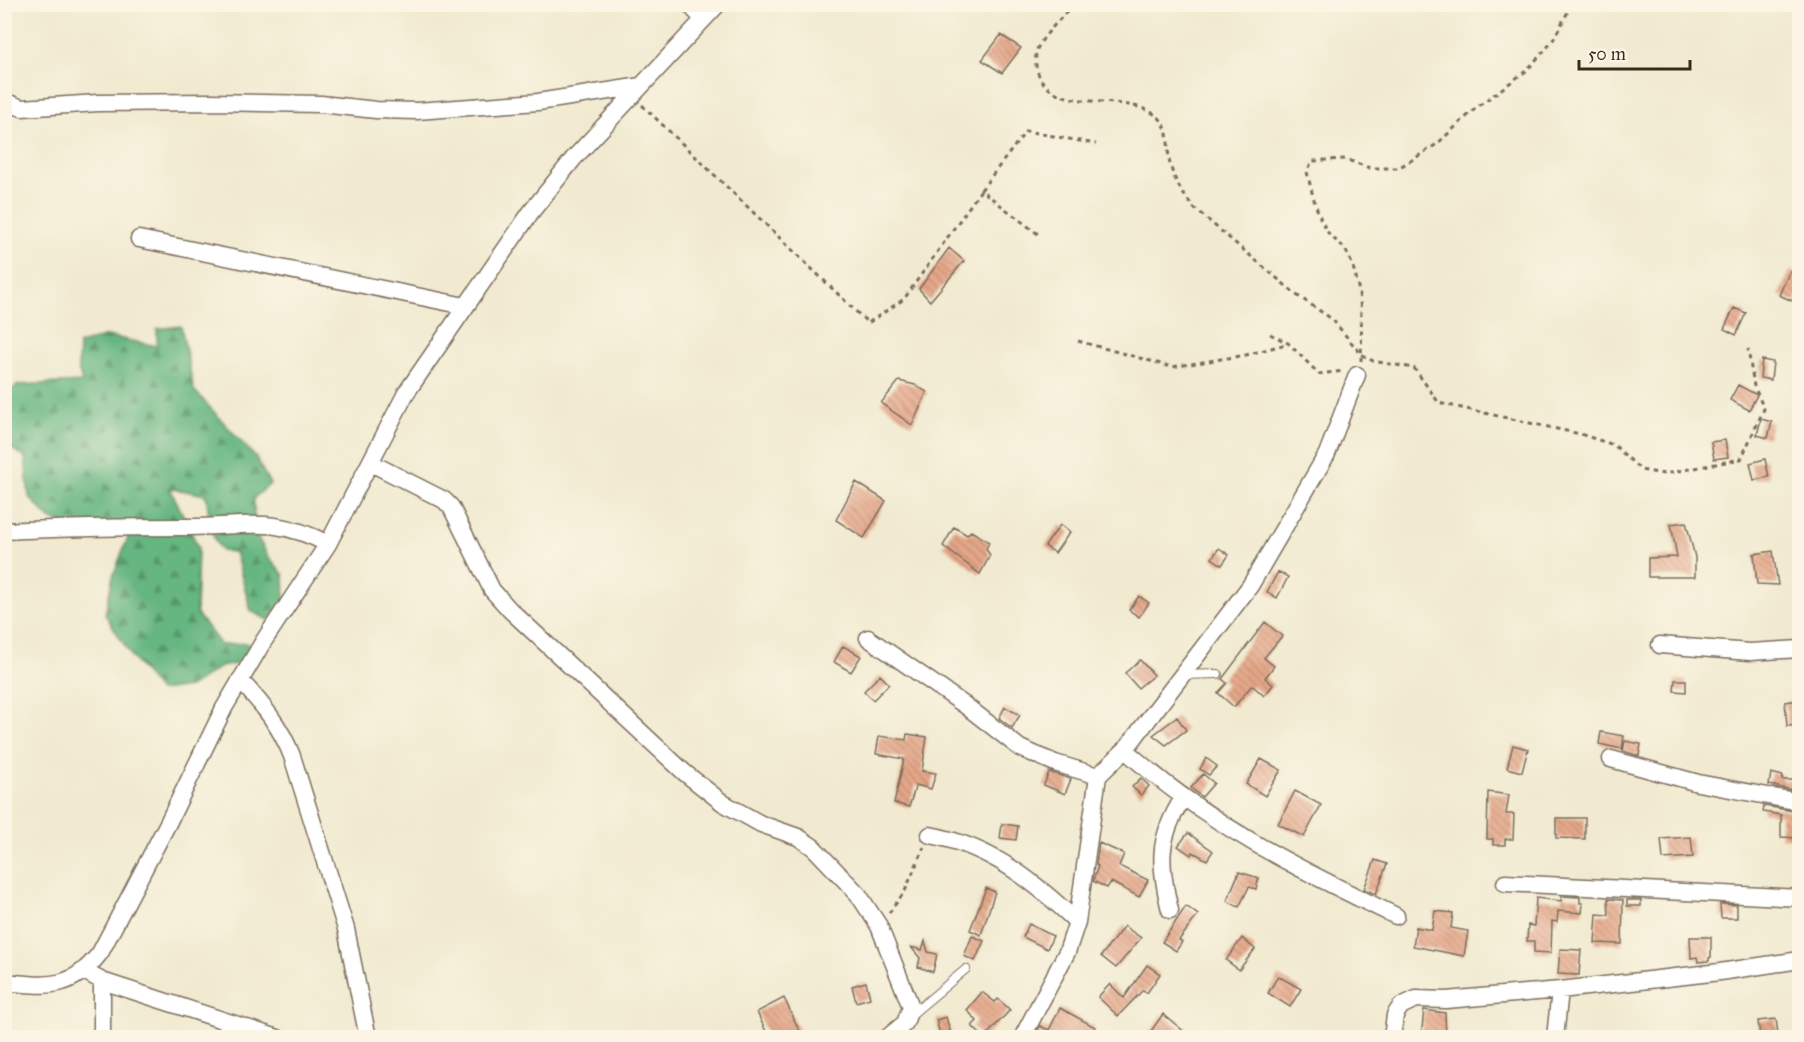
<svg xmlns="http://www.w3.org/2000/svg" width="1804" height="1042" font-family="'IM FELL Great Primer',serif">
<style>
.forest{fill:url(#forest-firs);stroke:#507050;stroke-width:1.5}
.building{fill:url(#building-back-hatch)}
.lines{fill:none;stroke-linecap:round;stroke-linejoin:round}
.service-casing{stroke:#7b6d5c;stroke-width:10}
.minor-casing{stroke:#7b6d5c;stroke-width:19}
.path{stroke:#7b6d5c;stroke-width:3;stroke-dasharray:4.5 4.5;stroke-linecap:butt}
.service{stroke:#fff;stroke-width:8}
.minor{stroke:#fff;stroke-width:16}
</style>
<defs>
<pattern id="forest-firs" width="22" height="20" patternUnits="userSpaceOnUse" patternTransform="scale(1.5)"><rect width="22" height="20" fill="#66b681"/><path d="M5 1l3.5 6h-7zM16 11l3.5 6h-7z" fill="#559469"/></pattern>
<pattern id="building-back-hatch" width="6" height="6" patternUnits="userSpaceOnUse" patternTransform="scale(1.5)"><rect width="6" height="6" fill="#e6a789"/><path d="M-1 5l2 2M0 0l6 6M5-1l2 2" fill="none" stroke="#bc886f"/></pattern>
</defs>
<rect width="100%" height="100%" fill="#fcf5e5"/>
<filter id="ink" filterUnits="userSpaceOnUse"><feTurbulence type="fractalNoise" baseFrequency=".0167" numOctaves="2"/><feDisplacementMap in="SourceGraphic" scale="12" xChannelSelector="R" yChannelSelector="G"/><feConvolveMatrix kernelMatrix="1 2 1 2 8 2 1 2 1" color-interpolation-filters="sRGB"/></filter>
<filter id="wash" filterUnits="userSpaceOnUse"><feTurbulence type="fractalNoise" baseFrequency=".008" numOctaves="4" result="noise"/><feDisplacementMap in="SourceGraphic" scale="24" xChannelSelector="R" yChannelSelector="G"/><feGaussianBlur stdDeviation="1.35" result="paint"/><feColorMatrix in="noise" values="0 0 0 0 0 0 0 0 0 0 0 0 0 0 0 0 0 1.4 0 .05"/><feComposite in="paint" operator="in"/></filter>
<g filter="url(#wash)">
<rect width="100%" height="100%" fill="#f1ead0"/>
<path class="forest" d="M181 326 194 390 256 458 270 484 254 498V531L268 556 284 575 285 600 268 620 251 611 235 552 222 551C208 533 210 517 206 495L170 488 198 547 196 613 221 645 247 643 256 650 251 661 220 667 190 687 159 691 134 660 105 614 113 576 133 524 91 534 50 519 29 497 25 457 5 444 4 395 18 385 82 382 78 368 79 344 107 336 157 346V329Z"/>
<g id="blocks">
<path class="building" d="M1001 35 1021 48 1002 73 982 60Z
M949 248 964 261 930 301 919 289Z
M1790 271 1800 275V292L1795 302 1779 295Z
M1734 308 1746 313 1736 335 1724 329Z
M1762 360 1773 362 1771 380 1760 378Z
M899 381 915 385 927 392 912 425 881 403Z
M1738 385 1757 395 1749 410 1730 400Z
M1761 419 1772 422 1768 438 1757 435Z
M1725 440 1728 457 1714 459 1711 442Z
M1765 459 1769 477 1754 480 1750 463Z
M856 482 886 501 864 538 836 520Z
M1686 522 1695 557V577H1648V558L1677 557 1671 524Z
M1060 525 1070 532 1055 553 1045 546Z
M954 527 967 535 971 531 989 542 986 549 990 555 980 574 943 546Z
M1219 548 1229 555 1222 565 1212 558Z
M1773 551 1778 585 1757 584 1754 554Z
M1278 572 1288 577 1277 598 1267 592Z
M1139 596 1149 603 1139 617 1129 610Z
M1265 622 1282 636 1264 658 1274 666 1265 678 1273 685 1264 696 1252 685 1234 707 1218 693 1227 683 1222 679Z
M843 646 861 656 851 672 834 662Z
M1140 660 1154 675 1138 688 1125 673Z
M880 675 889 684 873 700 864 691Z
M1675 680H1686V692L1674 691Z
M1800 700V725L1787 726 1785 702Z
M1005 707 1020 715 1012 728 999 718Z
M1177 717 1186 730 1166 745 1153 735Z
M1601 732 1624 736 1622 749 1599 744Z
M907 734 927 737 922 771 936 773 931 789 916 785 909 807 894 803 904 759 876 754 879 736 906 740Z
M1625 741 1641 744 1639 756 1623 751Z
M1513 745 1528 749 1522 772 1507 768Z
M1206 758 1217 766 1209 775 1200 769Z
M1261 759 1281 770 1265 796 1246 784Z
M1049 772 1071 779 1065 794 1044 785Z
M1771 773 1783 776 1782 780H1797V791L1769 785Z
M1203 774 1214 783 1202 797 1191 788Z
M1141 778 1149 786 1141 795 1132 787Z
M1295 791 1321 805 1304 837 1278 824Z
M1488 792 1509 795 1506 814H1514L1513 839H1505V845H1493V839H1487Z
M1764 806 1800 812 1798 838 1781 837V815L1763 812Z
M1556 818H1585V839L1556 838Z
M1002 824 1018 826 1016 840 1000 838Z
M1188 833 1213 851 1207 860 1193 852 1191 855 1178 846Z
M1691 837 1693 857 1663 859 1661 839Z
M1099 843 1124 854 1119 866 1148 880 1139 897 1111 882 1107 888 1093 881 1098 866 1096 865Z
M1375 860 1387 864 1376 894 1364 889Z
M1239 872 1259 878 1256 889 1249 887 1239 907 1227 901Z
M986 888 995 892 981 935 970 930Z
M1562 896 1580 897V903H1583L1582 913 1558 911 1557 922 1552 921 1551 953 1534 952V941H1527L1528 925 1534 926 1536 898 1561 901Z
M1608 899 1623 900 1622 944 1595 943 1597 914 1609 915Z
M1627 900H1641V906H1627Z
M1720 904 1737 905V918H1721Z
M1186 906 1198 915 1179 940 1182 942 1176 951 1162 942Z
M1435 911 1453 913 1451 928 1468 931 1464 956 1413 946 1416 927 1432 930Z
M1029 924 1053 936 1047 949 1023 937Z
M1124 926 1141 938 1116 968 1101 956Z
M972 936 984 941 975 961 964 956Z
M1690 937H1711V957L1709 958V961L1698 962 1697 957 1691 958Z
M1242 938 1255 949 1239 970 1226 960Z
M925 941 928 952 937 954 933 972 918 967 920 958 911 947 922 950Z
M1560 949 1581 950 1579 975 1558 974Z
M1147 965 1160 974 1147 993 1143 990 1118 1016 1098 997 1110 984 1124 998Z
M1278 976 1301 989 1290 1007 1268 993Z
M866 982 870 998 856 1002 852 986Z
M982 992 995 1002 998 999 1010 1010 984 1038 972 1026 977 1021 967 1010Z
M784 998 800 1032 787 1038H769L757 1012Z
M1060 1008 1095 1027 1090 1038H1034L1040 1026 1049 1030Z
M1424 1010 1445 1013 1446 1038H1421Z
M1163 1014 1192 1038H1146Z
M946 1017 952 1038H941L936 1020Z
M1776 1019 1778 1034 1760 1036 1758 1021Z"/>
</g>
</g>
<g filter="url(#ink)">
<use href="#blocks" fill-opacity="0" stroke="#7b6d5c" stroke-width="1.5"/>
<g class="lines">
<g class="service-casing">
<path id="service" d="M1182 675 1218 674
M911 1015 966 969"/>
</g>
<g class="minor-casing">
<path id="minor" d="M689 4 703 19
M4 101 22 108 98 103 211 102 321 104 376 110 417 111 538 102 641 86
M139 239 465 306
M371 463 444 500 451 507 492 590 510 610 685 773 723 803 761 824 798 837 813 847 858 894 879 926 911 1007 905 1023 887 1038
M4 531C66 528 128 527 189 527 247 527 273 515 328 544
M868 638 966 706 1020 748 1055 763 1098 776
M1660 645 1750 652 1800 649
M240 680C262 704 280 725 292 756L346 929 368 1038
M1125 750C1209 825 1296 868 1396 916
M1611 759 1698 783 1800 802
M930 835C990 846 1034 881 1077 922
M1505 883 1800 898
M1170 910C1159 864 1157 839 1183 798
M84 971 102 981 278 1038
M102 981V1038
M4 982C47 986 71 991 100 953L168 823 224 708 263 642 328 544 406 393 531 212 574 158 718 4
M1022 1038 1067 952 1077 922 1098 776 1125 750 1250 586 1327 454 1357 375
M1392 1038 1395 1015 1401 1006 1416 999 1446 1000 1560 990 1720 972 1800 960
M1555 1038 1560 990"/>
</g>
<path class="path" d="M1073 4C1062 18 1046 32 1038 47 1035 52 1035 64 1037 70 1050 117 1127 90 1158 117 1172 129 1166 149 1170 164 1174 181 1184 196 1195 209L1298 296 1332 319 1361 354 1373 361 1414 368 1439 403 1580 434 1614 445 1641 470 1664 474 1741 459 1764 409 1754 386 1748 349
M642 105 868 323 904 299 981 190 1038 234
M981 190 1026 131 1096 144
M1270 334 1288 343 1319 374 1344 371
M1078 341 1172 367 1246 355 1286 344
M1361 361C1362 326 1363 282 1346 251 1342 244 1334 240 1329 234 1317 217 1312 192 1307 172L1312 161 1345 159 1370 168H1398L1412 160 1437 144 1477 107 1526 71 1552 42 1572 4
M889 913 905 891 924 847"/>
<use href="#service" class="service"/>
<use href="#minor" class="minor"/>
</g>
</g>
<rect width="1804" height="1042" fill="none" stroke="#fcf5e5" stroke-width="24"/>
<path d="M1579 60v9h111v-9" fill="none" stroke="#3b2a1e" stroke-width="3"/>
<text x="1588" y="60" font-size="18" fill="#3b2a1e" stroke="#fcf5e5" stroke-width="4.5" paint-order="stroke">50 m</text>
</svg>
